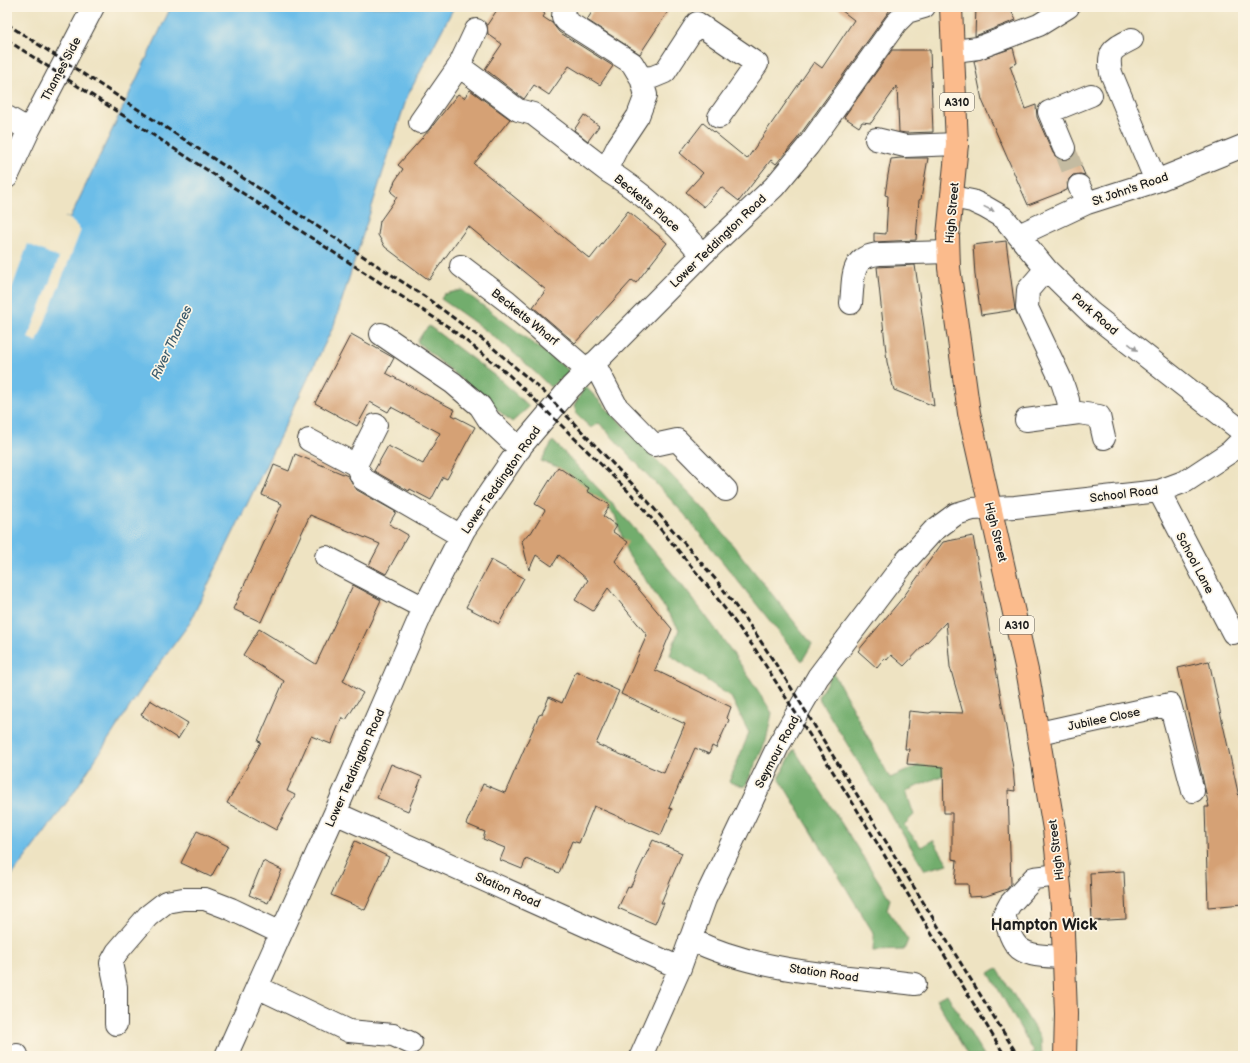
<svg xmlns="http://www.w3.org/2000/svg" width="1250" height="1063" font-family="'Balsamiq Sans',sans-serif">
<style>
.forest{fill:#72ad6d;stroke:#476444}
.water{fill:#6cbde8;stroke:#446c82}
.pier{fill:#eee3c2}
.building{fill:#d5a174}
.lines{fill:none;stroke-linecap:round;stroke-linejoin:round}
.minor-tunnel{stroke:#c4bba1;stroke-width:22;stroke-dasharray:22 11;stroke-linecap:butt}
.minor-casing{stroke:#3c3a35;stroke-width:24}
.major-casing{stroke:#3c3a35;stroke-width:24}
.minor{stroke:#fff;stroke-width:22}
.major{stroke:#fbbb8c;stroke-width:22}
.rail{stroke:#1c1c1c;stroke-width:3;stroke-dasharray:6 3;stroke-linecap:butt}
.oneway{fill:#999}
.labels{text-anchor:middle;stroke-width:3.5;stroke-linejoin:round;paint-order:stroke}
.shield{fill:#fcf5e5;stroke:#5f5d58;stroke-width:1}
.shield-label{font-size:11px;font-weight:bold;fill:#1c1c1c}
.street-label{font-size:12px;fill:#1c1c1c;stroke:#fcf5e5}
.water-label{font-size:13px;font-style:italic;fill:#3c5c6e;stroke:#fcf5e5}
.district-label{font-size:16px;font-weight:bold;fill:#1c1c1c;stroke:#fcf5e5}
</style>
<rect width="100%" height="100%" fill="#fcf5e5"/>
<filter id="ink" filterUnits="userSpaceOnUse"><feTurbulence type="fractalNoise" baseFrequency=".025" numOctaves="2"/><feDisplacementMap in="SourceGraphic" scale="8" xChannelSelector="R" yChannelSelector="G"/><feConvolveMatrix kernelMatrix="1 2 1 2 8 2 1 2 1" color-interpolation-filters="sRGB"/></filter>
<filter id="wash" filterUnits="userSpaceOnUse"><feTurbulence type="fractalNoise" baseFrequency=".012" numOctaves="4" result="noise"/><feDisplacementMap in="SourceGraphic" scale="16" xChannelSelector="R" yChannelSelector="G"/><feGaussianBlur stdDeviation="0.9" result="paint"/><feColorMatrix in="noise" values="0 0 0 0 0 0 0 0 0 0 0 0 0 0 0 0 0 1.4 0 .05"/><feComposite in="paint" operator="in"/></filter>
<g filter="url(#wash)">
<rect width="100%" height="100%" fill="#eee3c2"/>
<path class="forest" d="M462 290 571 372 550 387C516 352 481 326 441 299L444 294Z
M429 326 503 382 529 407 512 422 417 342 424 331Z
M585 386 703 508 812 644 802 661 685 515 599 423 591 428 577 415 574 406Z
M553 441C635 525 711 613 772 713L766 741 745 787 729 782 749 733 731 697 670 655 679 629 627 553 615 515 558 467 541 461Z
M833 672 890 778 945 754 951 772 906 791 914 815 904 825 921 847 933 840 948 864 925 870 818 697Z
M794 749 890 899 887 909 908 940 904 950 873 951 874 934 779 778Z
M997 968 1041 1039 1042 1056 1030 1055 1034 1052 989 973Z
M947 994 984 1056H968L936 999Z"/>
<path class="water" d="M171 7H454L407 97 334 325 189 624 146 682 70 798 7 882V267L26 217 70 218Z"/>
<path class="pier" d="M36 208 70 219 81 230 37 342 28 338 59 258 28 244 7 302V261L24 216Z"/>
<g id="blocks">
<path class="building" d="M499 7H536L545 14 543 17 552 23 559 32 613 66 600 85 569 66 549 95 534 85 524 99 485 69 502 44 488 34 487 25Z
M595 7H671L640 54 587 20Z
M837 7H892L797 139 776 164 771 160 739 201 721 187 704 207 686 192 703 173 680 153 703 123 747 159 814 62 822 68 854 20Z
M976 7H1009L1016 20 975 36Z
M1013 48 1017 63 1010 66 1025 109 1036 105 1037 117 1053 153 1057 158 1063 160 1069 159 1075 152 1085 175 1080 174 1073 175 1069 179 1067 190 1028 205 982 100 974 61Z
M892 50H930L933 132 906 133 899 132 897 86 871 123 862 122 859 127 844 117Z
M470 90 510 119 474 164 590 259 628 211 667 243 636 283 632 280 575 343 533 307 546 290 468 226 429 280 385 247 378 235 380 221 397 197 391 192 395 181 403 169 398 165 430 129 458 94 464 98Z
M584 115 599 126 588 141 574 130Z
M901 158H928L921 199 919 200 916 240 874 242V233L886 234 888 196 885 195 888 175 891 159Z
M1006 241 1015 310 981 315 975 275 973 245Z
M915 265 924 327 934 406 894 390 887 362 877 267Z
M351 334 394 358 386 373 455 410 452 415 475 427 447 479 443 477 431 500 410 489 409 491 374 471 388 446 423 464 440 433 391 407 388 412 370 402 357 426 315 403Z
M295 454 348 476 357 490 396 512 389 524 408 535 386 574 369 565 380 544 310 515 261 622 233 609 282 504 262 495 274 465 289 471Z
M558 467 589 488 587 491 610 505 603 516 617 526 613 532 628 542 615 561 672 629 655 670 731 707 727 718 729 720 716 748 712 746 709 754 695 748 669 808 672 809 661 835 594 806 579 843 572 841 559 873 526 859 522 869 500 860 505 848 483 839 485 832 466 824 483 784 505 793 539 715 542 714 549 697 562 703 576 671 619 691 596 744 664 773 685 724 621 694 647 635 608 588 593 611 575 600 588 580 559 555 552 566 536 555 529 570 522 541 528 534 531 533 545 510 535 504Z
M973 536 1013 768 1015 791 1008 790 1011 884 1007 889 986 896 969 897 968 884H955L957 860 952 859V813H944L943 767 907 764 909 749H905L909 711 929 713 932 712 963 713 950 667 946 622 904 666 891 655 887 660 885 658 877 668 858 651 904 596 943 542Z
M491 560 524 578 499 624 466 607Z
M353 585 381 600 343 681 363 693 346 720 342 717 331 744 311 736 287 791 295 795 276 830 227 803 261 742 258 741 284 681 243 655 259 629 316 664Z
M1209 661 1241 806H1243V904L1208 907 1205 807H1209L1178 668Z
M150 700 188 723 178 739 141 715Z
M391 764 422 777 408 811 377 798Z
M197 831 228 846 211 877 181 863Z
M653 840 682 853 661 903H664L655 924 618 908 628 887 630 888Z
M355 841 389 857 365 910 331 895Z
M263 861 282 870 268 903 249 895Z
M1124 871 1126 919 1092 921 1090 873Z"/>
</g>
</g>
<g filter="url(#ink)">
<use href="#blocks" fill-opacity="0" stroke="#3c3a35" stroke-width="1"/>
<g class="lines">
<path class="minor-tunnel" d="M1064 148 1079 186"/>
<g class="minor-casing">
<path id="minor" d="M564 7 563 17 566 21 632 63 641 78 646 95 638 116 618 146 606 170C642 192 675 222 702 255
M476 30 459 66 518 110 533 114 606 170
M1132 39C1113 49 1107 50 1111 73L1156 181
M954 51 978 48 1039 25 1068 7
M641 78 653 77 665 72 697 23 757 64 719 117
M7 117 29 130
M420 122 459 66
M876 139 905 146 957 144
M1064 148 1049 112 1091 95
M7 177 29 130 93 7
M1079 186 1087 203
M952 197 972 201 985 207 1004 218 1046 269 1091 313 1243 432
M1019 235 1087 203 1156 181 1243 146
M461 266 507 301 587 370
M1046 269 1028 290 1027 308 1062 382 1068 400 1070 414
M851 303C854 278 849 256 880 254L948 252
M381 334 453 383 480 406 489 420 520 449
M594 363 617 407 654 445 677 440 726 490
M1026 420 1079 413 1099 416 1104 438
M309 440 356 465 363 479 461 536
M356 465 376 425
M1159 491 1233 633
M326 557 424 608
M1039 733 1170 704 1193 791
M335 813 680 968
M1059 875 1034 878 1010 904 1004 915C1007 924 1009 935 1014 942 1023 958 1048 956 1064 957
M690 939C759 973 840 975 915 984
M257 987 349 1031 393 1035 411 1043
M116 1024V987L111 963 117 952 148 916 166 902 183 899H205L231 909 281 933
M16 1056 17 1055
M226 1056 335 813 424 608 464 530 522 445 571 387 702 255 774 187 808 146 896 23 907 12 924 7
M641 1056 680 968 705 899 778 746 818 677 905 562 933 531 956 514 973 509 1015 507 1159 491 1186 481 1230 452 1243 439"/>
</g>
<g class="major-casing">
<path id="major" d="M951 7 957 144 948 236 949 268 969 413 1028 675 1054 829 1062 907 1066 1014 1065 1056"/>
</g>
<use href="#minor" class="minor"/>
<use href="#major" class="major"/>
<path class="rail" d="M7 24 424 296 486 342 544 392 637 489 717 581 756 634 790 686 1018 1056
M7 40 450 328 509 375 562 426 632 495 711 590 755 649 856 808 1005 1056"/>
</g>
<defs><path id="oneway-solid" d="M-6-.8H1V-3.2L6.5 0L1 3.2V.8H-6Z"/></defs>
<g class="oneway">
<use href="#oneway-solid" transform="translate(989 209) rotate(26)"/>
<use href="#oneway-solid" transform="translate(1133 347) rotate(38)"/>
</g>
</g>
<g class="labels">
<g class="shield">
<rect x="940" y="93" width="34" height="18" rx="3"/>
<rect x="1000" y="616" width="34" height="18" rx="3"/>
</g>
<g class="shield-label">
<text x="957" y="106">A310</text>
<text x="1017" y="629">A310</text>
</g>
<g class="street-label">
<text transform="translate(61 69) rotate(-62)" y="4">Thames Side</text>
<text transform="translate(1130 189) rotate(-19)" y="4">St John's Road</text>
<text transform="translate(647 203) rotate(40)" y="4">Becketts Place</text>
<text transform="translate(952 213) rotate(-85)" y="4">High Street</text>
<text transform="translate(718 241) rotate(-44)" y="4">Lower Teddington Road</text>
<text transform="translate(1095 314) rotate(41)" y="4">Park Road</text>
<text transform="translate(525 317) rotate(39)" y="4">Becketts Wharf</text>
<text transform="translate(501 480) rotate(-55)" y="4">Lower Teddington Road</text>
<text transform="translate(1124 494) rotate(-7)" y="4">School Road</text>
<text transform="translate(996 532) rotate(76)" y="4">High Street</text>
<text transform="translate(1195 563) rotate(62)" y="4">School Lane</text>
<text transform="translate(1104 719) rotate(-12)" y="4">Jubilee Close</text>
<text transform="translate(777 752) rotate(-62)" y="4">Seymour Road</text>
<text transform="translate(355 768) rotate(-66)" y="4">Lower Teddington Road</text>
<text transform="translate(1056 850) rotate(-97)" y="4">High Street</text>
<text transform="translate(508 890) rotate(24)" y="4">Station Road</text>
<text transform="translate(824 973) rotate(8)" y="4">Station Road</text>
</g>
<g class="water-label">
<text transform="translate(171 342) rotate(-65)" y="5">River Thames</text>
</g>
<g class="district-label">
<text x="1044" y="930">Hampton Wick</text>
</g>
</g>
<rect width="1250" height="1063" fill="none" stroke="#fcf5e5" stroke-width="24"/>
</svg>
